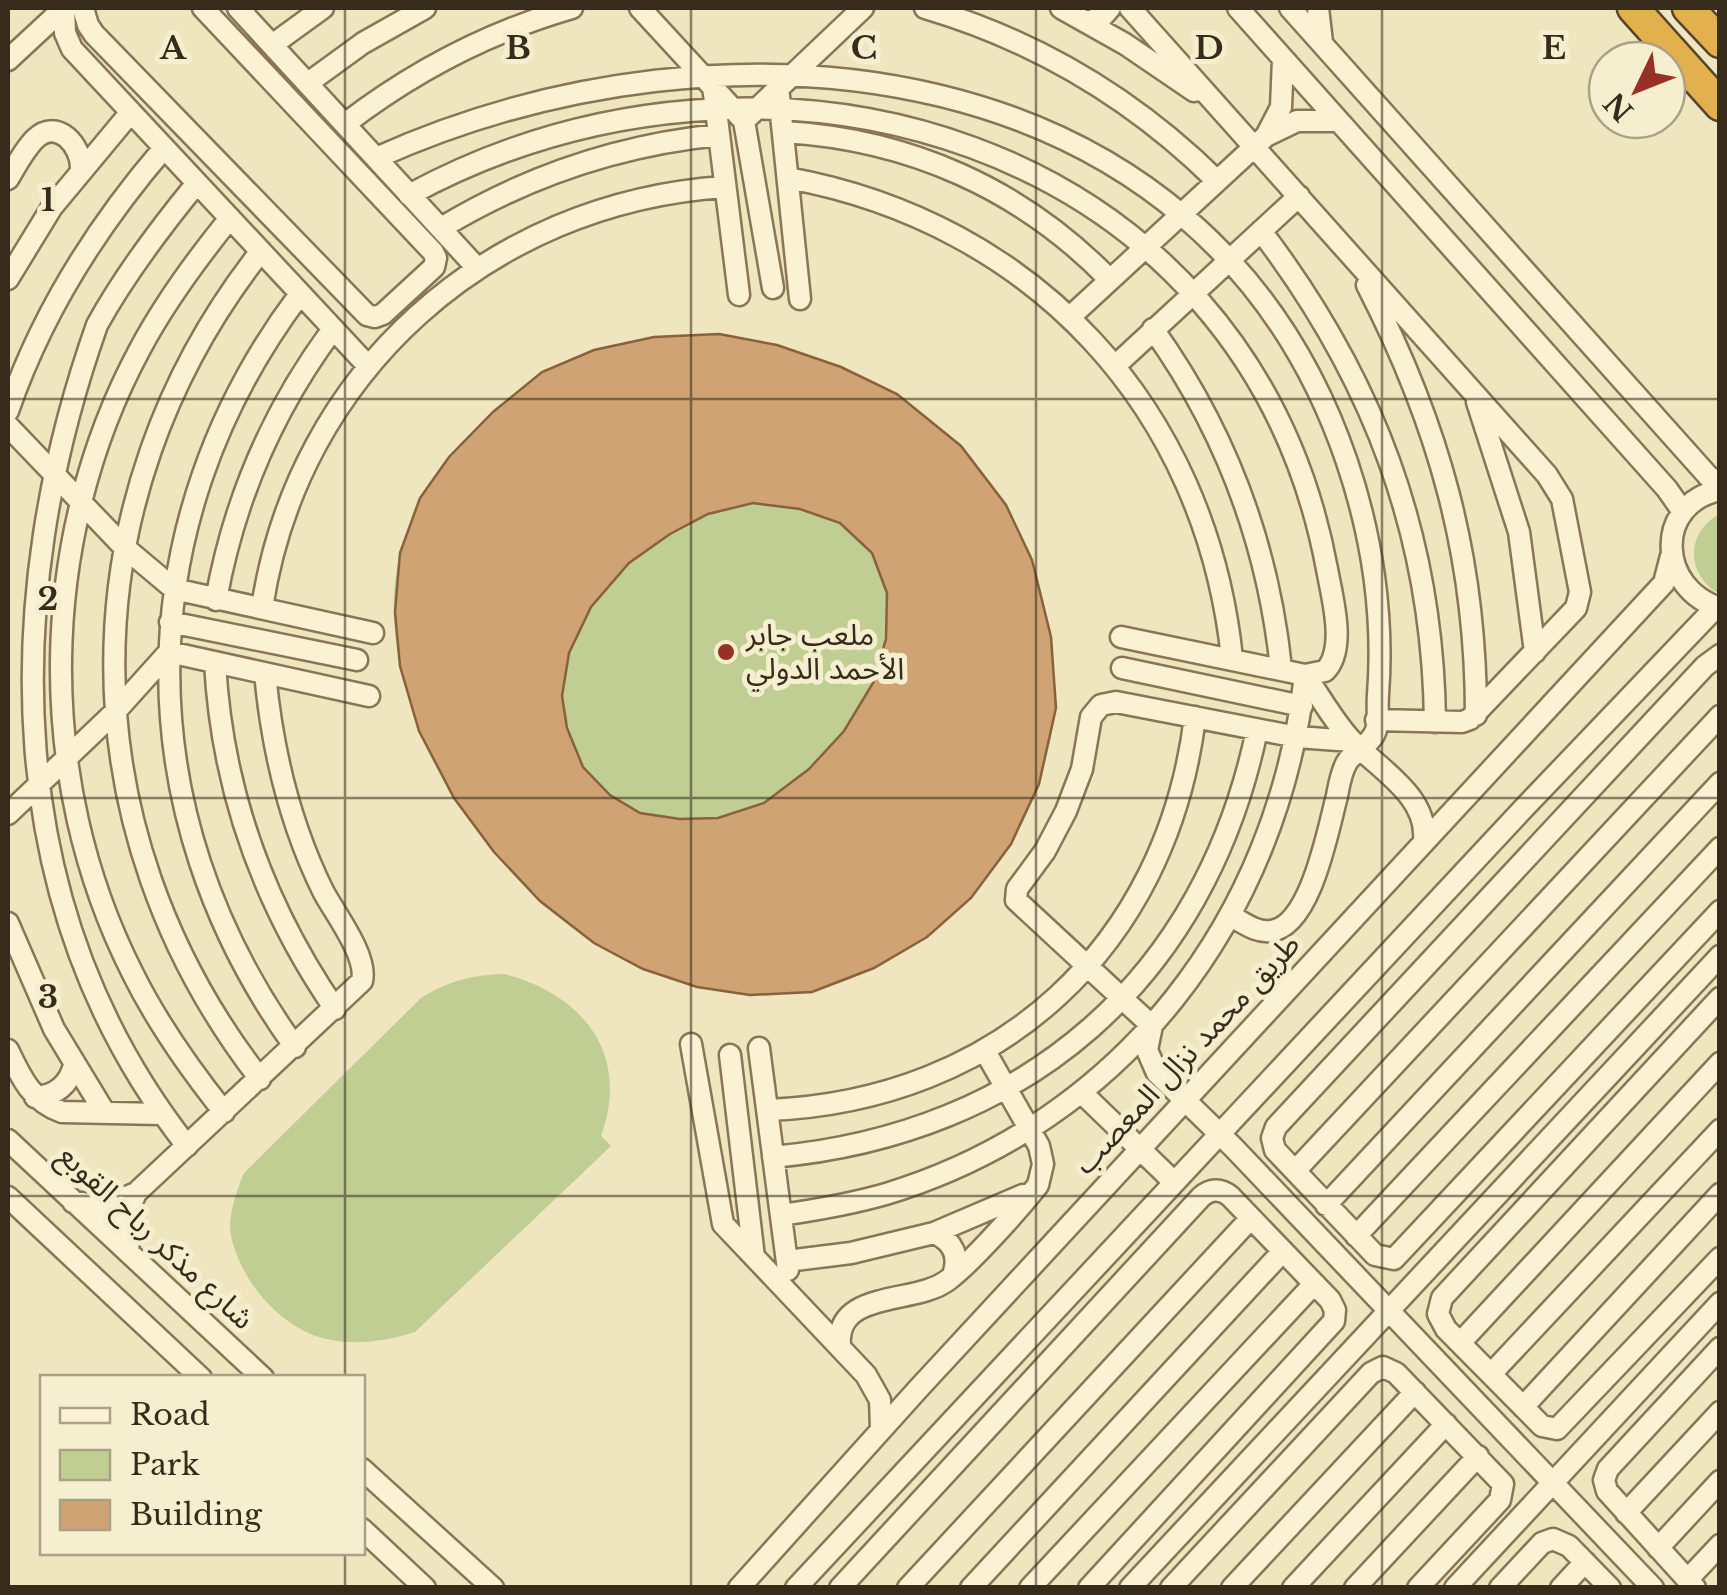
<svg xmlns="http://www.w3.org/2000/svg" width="1727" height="1595" font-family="'Libre Baskerville','Noto Sans Arabic',serif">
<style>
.green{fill:#c0cd93}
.building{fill:#cfa373;stroke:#88623c;stroke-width:2.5;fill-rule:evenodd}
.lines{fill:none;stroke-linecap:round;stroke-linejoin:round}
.minor-casing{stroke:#887657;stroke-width:25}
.highway-casing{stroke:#56442c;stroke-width:35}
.minor{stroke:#faf2d2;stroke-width:20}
.highway{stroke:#e2b04c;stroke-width:30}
.grid{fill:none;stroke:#372c1c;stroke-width:2.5;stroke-opacity:0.55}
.poi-dot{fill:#993025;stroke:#f6efcf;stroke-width:4}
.labels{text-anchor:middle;stroke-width:10;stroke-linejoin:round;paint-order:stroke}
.poi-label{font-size:30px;fill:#372c1c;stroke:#f6efcf;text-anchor:start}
.street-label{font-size:30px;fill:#372c1c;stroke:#f6efcf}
.grid-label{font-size:32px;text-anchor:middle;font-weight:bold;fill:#372c1c;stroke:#f6efcf;stroke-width:10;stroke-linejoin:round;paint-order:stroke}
</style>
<rect width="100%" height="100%" fill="#efe6bf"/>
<path class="green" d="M719 334C779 345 841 361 894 393 906 400 916 410 927 418 1006 483 1047 567 1053 668 1054 682 1057 697 1055 710 1047 788 1008 866 949 917 915 947 850 987 804 992 731 1000 659 983 596 944 480 873 363 690 401 550 415 501 442 464 477 428 553 351 614 339 719 334Z
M1719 514V594C1686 574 1685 534 1719 514Z
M504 974C582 994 631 1053 601 1136L611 1146 415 1332C387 1341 359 1345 331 1340 285 1332 243 1285 232 1240 226 1219 236 1193 244 1173L421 998C448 981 472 975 504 974Z"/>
<path class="building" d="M719 334 777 345 841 367 897 394 961 446 1006 505 1032 560 1051 637 1056 708 1039 784 1011 844 971 898 927 937 874 968 812 992 750 995 697 987 643 969 594 943 540 901 494 852 454 798 419 731 400 666 395 612 400 553 420 498 449 457 493 412 542 372 594 350 654 337ZM753 503 800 509 840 523 872 553 887 593 886 639 873 683 844 731 809 769 764 803 718 818 680 819 640 813 610 795 583 767 567 728 562 696 569 653 591 607 629 563 670 534 708 514Z"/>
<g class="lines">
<g class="minor-casing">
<path id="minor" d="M64 8 65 33 72 49 368 366
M83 8 88 25 94 34 367 315 375 317 383 314 434 267 436 258 433 252 203 8
M238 8 477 268
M640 8 744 121 773 288
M925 8C1037 41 1134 99 1217 181
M1061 8 1125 44 1194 91
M1130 8 1547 475 1562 499 1580 592 1576 608 1470 719 1462 722 1376 720
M1238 8 1667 489 1683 512
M1290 8 1709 477 1720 482
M1318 8 1322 42
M1088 22 1103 16 1110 8
M272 45 323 8
M8 60 64 8
M308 83 363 43 425 8
M713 86 739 295
M778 86 800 299
M744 121 863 8
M345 124C414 71 489 32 572 8
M783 132C909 139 1022 189 1110 280
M1267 134 1281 107 1283 59
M376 158C727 0 1207 49 1347 462 1372 536 1384 617 1378 695 1377 706 1379 720 1376 730 1372 744 1354 751 1347 762 1341 772 1339 785 1337 796 1328 829 1311 926 1271 931 1256 933 1244 923 1231 916
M788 178C1034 223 1206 408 1232 658
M8 179C16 166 24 150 35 139 57 117 82 146 81 169
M409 195C768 0 1247 139 1327 569 1332 597 1347 649 1325 671L1305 675 1121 637
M441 228C527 176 618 145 719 135
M1261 231C1373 378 1433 535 1435 722
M8 279 52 207 131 112
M1367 285C1439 425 1476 557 1476 715
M1070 317 1266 136 1297 121H1339
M1153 329C1226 431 1268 544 1281 668
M1115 366 1299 196
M1477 402 1519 532 1535 652
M8 411C42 312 97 226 164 148
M8 426 124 547 174 589 373 633
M1720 490C1653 504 1658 589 1720 608
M216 600C234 499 272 411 333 329
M262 608C297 373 489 202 725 187
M170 622 357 660
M1720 655 1705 666 1276 1127 1272 1138 1275 1150 1375 1255 1394 1259 1720 911
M215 663C222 791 263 904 335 1009
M1122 668 1302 706
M1305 675C1320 696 1334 722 1352 741 1379 769 1428 796 1424 840
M1352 741 1297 737 1116 702 1101 705 1091 717 1082 769 1066 811 1045 851 1017 889 1016 900 1152 1026 1147 1050 1157 1073 1233 1147 1653 1588
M8 814 115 712 169 652 369 696
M8 923 54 1029 105 1113
M1720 998 1442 1298 1438 1314 1446 1329 1542 1426 1557 1429 1720 1258
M691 1044 723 1224 866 1375 880 1400 881 1429
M295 1047C126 813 127 524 300 294
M759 1048 788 1270
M8 1050C21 1077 31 1101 62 1112L161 1114
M730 1055 754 1257
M260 1079C66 829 65 500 261 251
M1081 1092 1174 1182
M35 1097C56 1096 69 1085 74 1065
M768 1110C998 1101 1167 947 1195 717
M224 1112C189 1068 157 1023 132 972 35 780 37 540 140 349 165 302 196 260 230 218
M8 1140 263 1378
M187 1146C0 908 0 599 97 325 125 274 160 228 197 183
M773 1157C1026 1134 1205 979 1257 730
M1295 1171 1720 716
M8 1197 201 1378
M73 1202 106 1206 136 1193 362 981C368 956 335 914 323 891 289 822 272 749 265 673
M1326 1205 1720 783
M781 1215C816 1210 851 1204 886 1194 1123 1122 1278 918 1305 675
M934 1233C953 1241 960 1256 953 1275
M1356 1236 1720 848
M129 1253 125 1217 136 1193
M787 1261 851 1253 934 1233 1023 1195
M1460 1343 1720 1063
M840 1346C835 1289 916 1305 948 1280 972 1262 1019 1209 1038 1185L1043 1164 1039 1146 985 1051
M1491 1374 1720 1130
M1523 1407 1720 1194
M362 1469 493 1588
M1626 1513 1720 1412
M362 1529 425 1588
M1658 1548 1720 1481
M1688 1579 1720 1545
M739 1588 919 1388 1664 583 1671 556
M796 1588 1523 809 1716 607
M840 1588 1201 1197C1210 1189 1220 1188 1230 1196L1330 1300 1335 1310 1334 1321 1089 1588
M908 1588 1251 1218
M971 1588 1283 1251
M1030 1588 1314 1284
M1130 1588 1720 956
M1171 1588 1371 1373 1383 1367 1396 1373 1503 1484 1500 1500 1418 1588
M1232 1588 1415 1392
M1293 1588 1446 1424
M1355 1588 1478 1456
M1455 1588 1720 1303
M1500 1588 1542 1543 1553 1539 1569 1546 1610 1588
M1561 1588 1585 1562
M1695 1588 1607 1491 1604 1480 1608 1469 1720 1348"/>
</g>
<g class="highway-casing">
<path id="highway" d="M1633 8 1720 105
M1688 8 1720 42"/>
</g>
<use href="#minor" class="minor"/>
<use href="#highway" class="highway"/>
</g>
<path class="grid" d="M345 8V1378M691 8V1588M1036 8V1588M1382 8V1588M8 399H1720M8 798H1720M8 1196H1720M345 1552V1588"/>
<circle class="poi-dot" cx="726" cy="652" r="10"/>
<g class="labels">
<g class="poi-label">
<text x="746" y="645">ملعب جابر<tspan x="746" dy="34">الأحمد الدولي</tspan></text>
</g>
<g class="street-label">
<text transform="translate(1187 1054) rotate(-47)" y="10">طريق محمد نزال المعصب</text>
<text transform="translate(156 1237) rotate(43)" y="10">شارع مذكر رباح القوبع</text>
</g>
</g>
<g class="grid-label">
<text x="173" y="59">A</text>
<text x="518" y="59">B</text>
<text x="864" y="59">C</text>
<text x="1209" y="59">D</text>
<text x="1554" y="59">E</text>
<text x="48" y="211">1</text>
<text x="48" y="610">2</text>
<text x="48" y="1008">3</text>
</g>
<rect width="1727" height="1595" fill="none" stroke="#372c1c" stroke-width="20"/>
<rect x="40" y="1375" width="325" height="180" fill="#f6efcf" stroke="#aaa187" stroke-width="2.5"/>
<rect x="60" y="1408" width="50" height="15" fill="#faf2d2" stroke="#aaa187" stroke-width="2.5"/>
<text x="130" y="1425" font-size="30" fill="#372c1c">Road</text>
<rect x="60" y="1450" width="50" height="30" fill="#c0cd93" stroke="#aaa187" stroke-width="2.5"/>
<text x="130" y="1475" font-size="30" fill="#372c1c">Park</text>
<rect x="60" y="1500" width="50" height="30" fill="#cfa373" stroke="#aaa187" stroke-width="2.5"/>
<text x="130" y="1525" font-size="30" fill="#372c1c">Building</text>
<g transform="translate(1637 90) rotate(227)"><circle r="48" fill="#f6efcf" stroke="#aaa187" stroke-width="2.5"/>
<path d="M0-8L18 38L0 25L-18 38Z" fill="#993025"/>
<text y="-15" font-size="28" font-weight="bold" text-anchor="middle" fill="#372c1c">N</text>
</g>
</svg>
